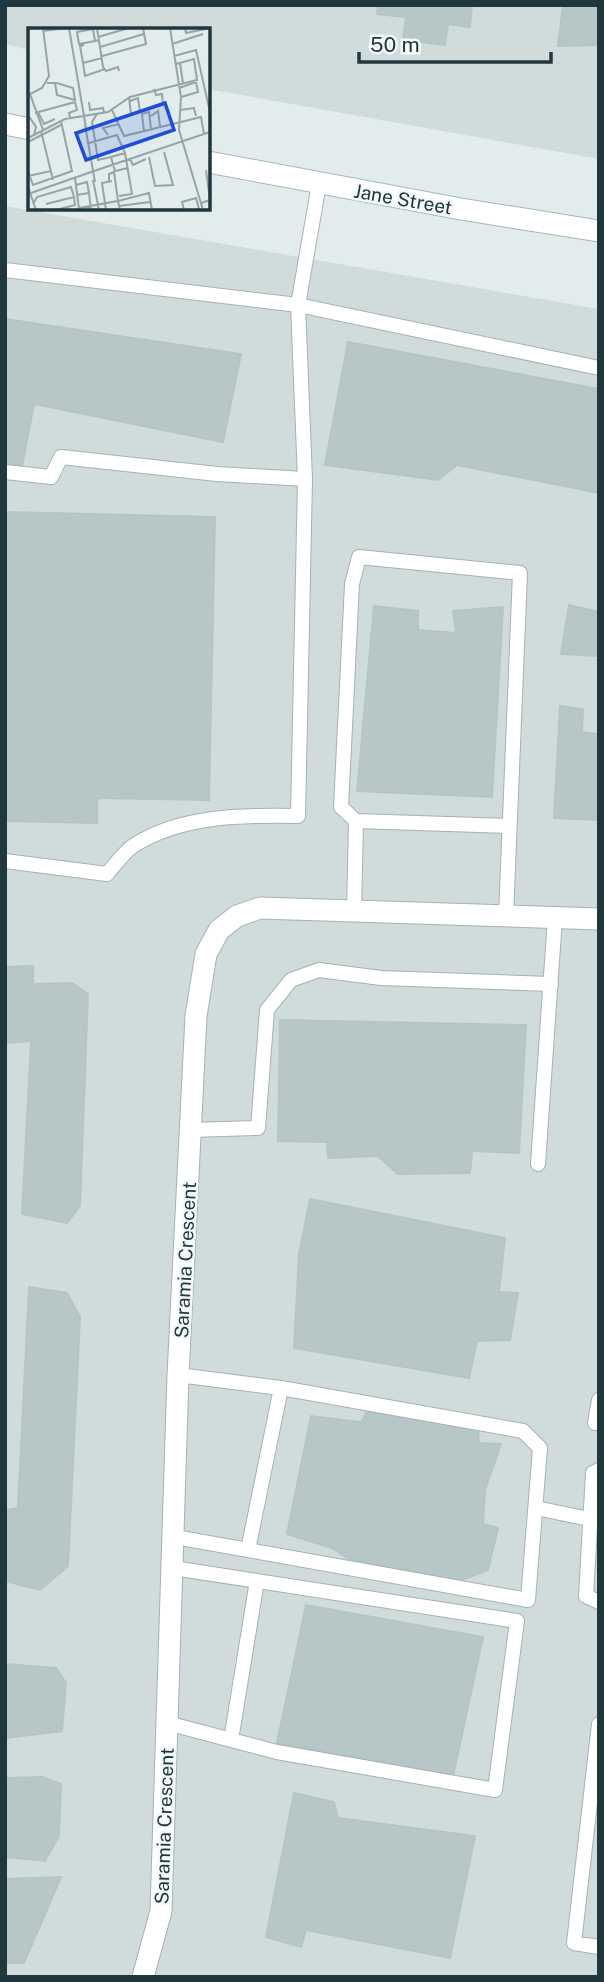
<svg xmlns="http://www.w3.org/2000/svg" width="604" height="1982" font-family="'Public Sans',sans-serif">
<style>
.built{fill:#d0dcdc}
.building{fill:#b7c7c7;stroke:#b4c5c6;stroke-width:2}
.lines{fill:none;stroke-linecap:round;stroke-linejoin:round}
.service-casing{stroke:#a4b2b5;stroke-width:16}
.minor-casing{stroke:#a4b2b5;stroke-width:23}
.secondary-casing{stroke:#a3b8bc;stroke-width:23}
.service{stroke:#fff;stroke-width:14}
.minor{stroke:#fff;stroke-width:21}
.secondary{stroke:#fff;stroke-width:21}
.labels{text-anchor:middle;stroke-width:5;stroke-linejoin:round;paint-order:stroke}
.street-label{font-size:19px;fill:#21373e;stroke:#f2f9f9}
.inset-road{fill:none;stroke:#95a4a7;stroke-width:2}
.view{fill:#1d4ed8;fill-opacity:0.15;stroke:#1d4ed8;stroke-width:3.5}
.inset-edge{fill:none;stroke:#21373e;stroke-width:3.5}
</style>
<rect width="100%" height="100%" fill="#e2eced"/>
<path class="built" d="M5 5H599V159L208 89V30H30V50L5 44Z
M5 206 599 309V1977H5Z"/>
<path class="building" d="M378 5H472L470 27 448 24 445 45 403 40 406 17 377 14Z
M563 5H599V45L558 46Z
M5 319 241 354 223 442 34 404 22 466 5 463Z
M348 342 599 389V493L457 465 438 480 325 465Z
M5 512 215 517 209 800 97 798V823L5 821Z
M569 605 599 612V656L561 654Z
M374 606 418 611V630L456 633 453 611 503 607 492 797 357 791Z
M560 706 583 709 582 732 596 734 599 738V820L554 818Z
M33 966V984L72 983 88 994 80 1206 67 1223 22 1214 31 1041 5 1043V967Z
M280 1020 526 1025 519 1153 472 1151 470 1173 398 1174 378 1156 328 1158 327 1142 278 1141Z
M310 1199 505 1238 499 1292 518 1293 510 1340 477 1341 469 1378 294 1348 299 1254Z
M29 1287 67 1293 80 1317 68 1566 40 1590 5 1581V1510L18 1508Z
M367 1412 478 1429 479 1443 501 1444 485 1490 483 1524 498 1528 488 1570 459 1581 349 1559 332 1548 287 1534 311 1416 361 1422Z
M306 1605 483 1637 453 1776 277 1743Z
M5 1664 56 1668 66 1683 62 1731 5 1738Z
M42 1777 61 1784 59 1836 45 1861 5 1857V1778Z
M294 1793 334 1802 338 1818 475 1836 450 1958 306 1930 301 1947 266 1937Z
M61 1877 24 1963H5V1879Z"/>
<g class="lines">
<g class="service-casing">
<path id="service" d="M5 270 298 305 599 368
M5 472 51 477 61 457 217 474 305 479
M356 821 509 826
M5 861 107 874C115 865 123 853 133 846 180 815 244 815 298 816L305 479 298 305 319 184
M354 911 356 821 341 807 352 584 359 557 520 573 506 916
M191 1130 258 1128 267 1010 291 980 319 970 381 978 551 984
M538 1164 555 918
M599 1400 595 1423H599
M599 1470 593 1473 586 1596 599 1602
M536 1508 589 1519
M175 1537 528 1600 540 1448 523 1431 281 1388 178 1375
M248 1550 281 1388
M167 1723 277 1752 495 1790 517 1621 173 1568
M599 1724 574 1943 599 1947
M231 1740 257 1581"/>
</g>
<g class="minor-casing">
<path id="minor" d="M143 1977 161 1911 178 1375 196 1016 206 954 219 930 237 916 260 908 599 919"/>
</g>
<g class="secondary-casing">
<path id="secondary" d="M5 124 30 129
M208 162 461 209 599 231"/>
</g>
<use href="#service" class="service"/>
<use href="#minor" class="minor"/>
<use href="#secondary" class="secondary"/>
</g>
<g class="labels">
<g class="street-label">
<text transform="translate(403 199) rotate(10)" y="7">Jane Street</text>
<text transform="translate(185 1260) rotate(-87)" y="7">Saramia Crescent</text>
<text transform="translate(164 1826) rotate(-88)" y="7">Saramia Crescent</text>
</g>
</g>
<g transform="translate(28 28)">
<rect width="182" height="182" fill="#e2eced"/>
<path class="inset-road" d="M41 0 58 100M69 0 75 39 78 43 90 39 91 43M142 0 153 69 151 102 175 182M157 0 158 5 182 0M15 3 38 0M70 9 101 0M67 13 51 16 49 4 65 1 67 13 71 12M144 16 175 6 150 14M56 17 52 18 55 35 74 30M72 19 116 6M74 28 118 16 115 0M146 28 168 22 182 84M55 35 57 48 77 41M152 35 155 56M19 55H29L45 60 47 72 29 67 27 55M151 60 168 54 170 64 153 69M2 66 15 102M0 67 14 60 21 48 15 0M101 69 103 86 112 84 110 70 102 73M61 74 62 82 75 80 76 85M122 80 135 77 134 66 128 67 126 61M84 82 96 108 173 89 176 106M152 82 166 80 168 88M10 84 16 96 27 91M7 85 47 74 49 82 41 85 42 90M69 86 64 94 70 132 83 129M0 87 8 99 6 107M123 88 130 83 132 98M57 97 67 154M13 103 25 152M116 103 114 86 121 84 123 101M80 107 75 100 91 96M0 110 37 91 80 84 102 69 169 52 166 31 148 36M0 114 33 97M61 115 89 107 97 125 83 129 87 143 100 140M121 129 127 158 145 157 136 124M102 131 105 137 118 131M0 143 5 157 44 143 33 93M66 143 182 104M0 148 23 143M47 150 51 181M65 152 71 182M81 153V146L86 144 90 173 121 165 124 182M48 157 59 154 61 165M0 159 8 182M0 166 66 143M49 167 61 165 63 182M91 168 104 166 97 125M173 175 182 172 178 142M5 176 9 169 43 159 46 169 18 176M91 178 122 174M51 180 90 173 92 182M28 182 47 177 46 169M78 182 74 155 84 153M156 182 154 174 168 170 171 181 167 182"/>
<path class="view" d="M137 75 146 102 58 132 48 105Z"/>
<rect width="182" height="182" class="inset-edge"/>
</g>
<rect width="604" height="1982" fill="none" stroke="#21373e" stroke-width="14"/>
<path d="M359 52v10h192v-10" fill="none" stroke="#21373e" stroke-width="3.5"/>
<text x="370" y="52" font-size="21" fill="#21373e" stroke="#f2f9f9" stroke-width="5" paint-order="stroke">50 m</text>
</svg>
